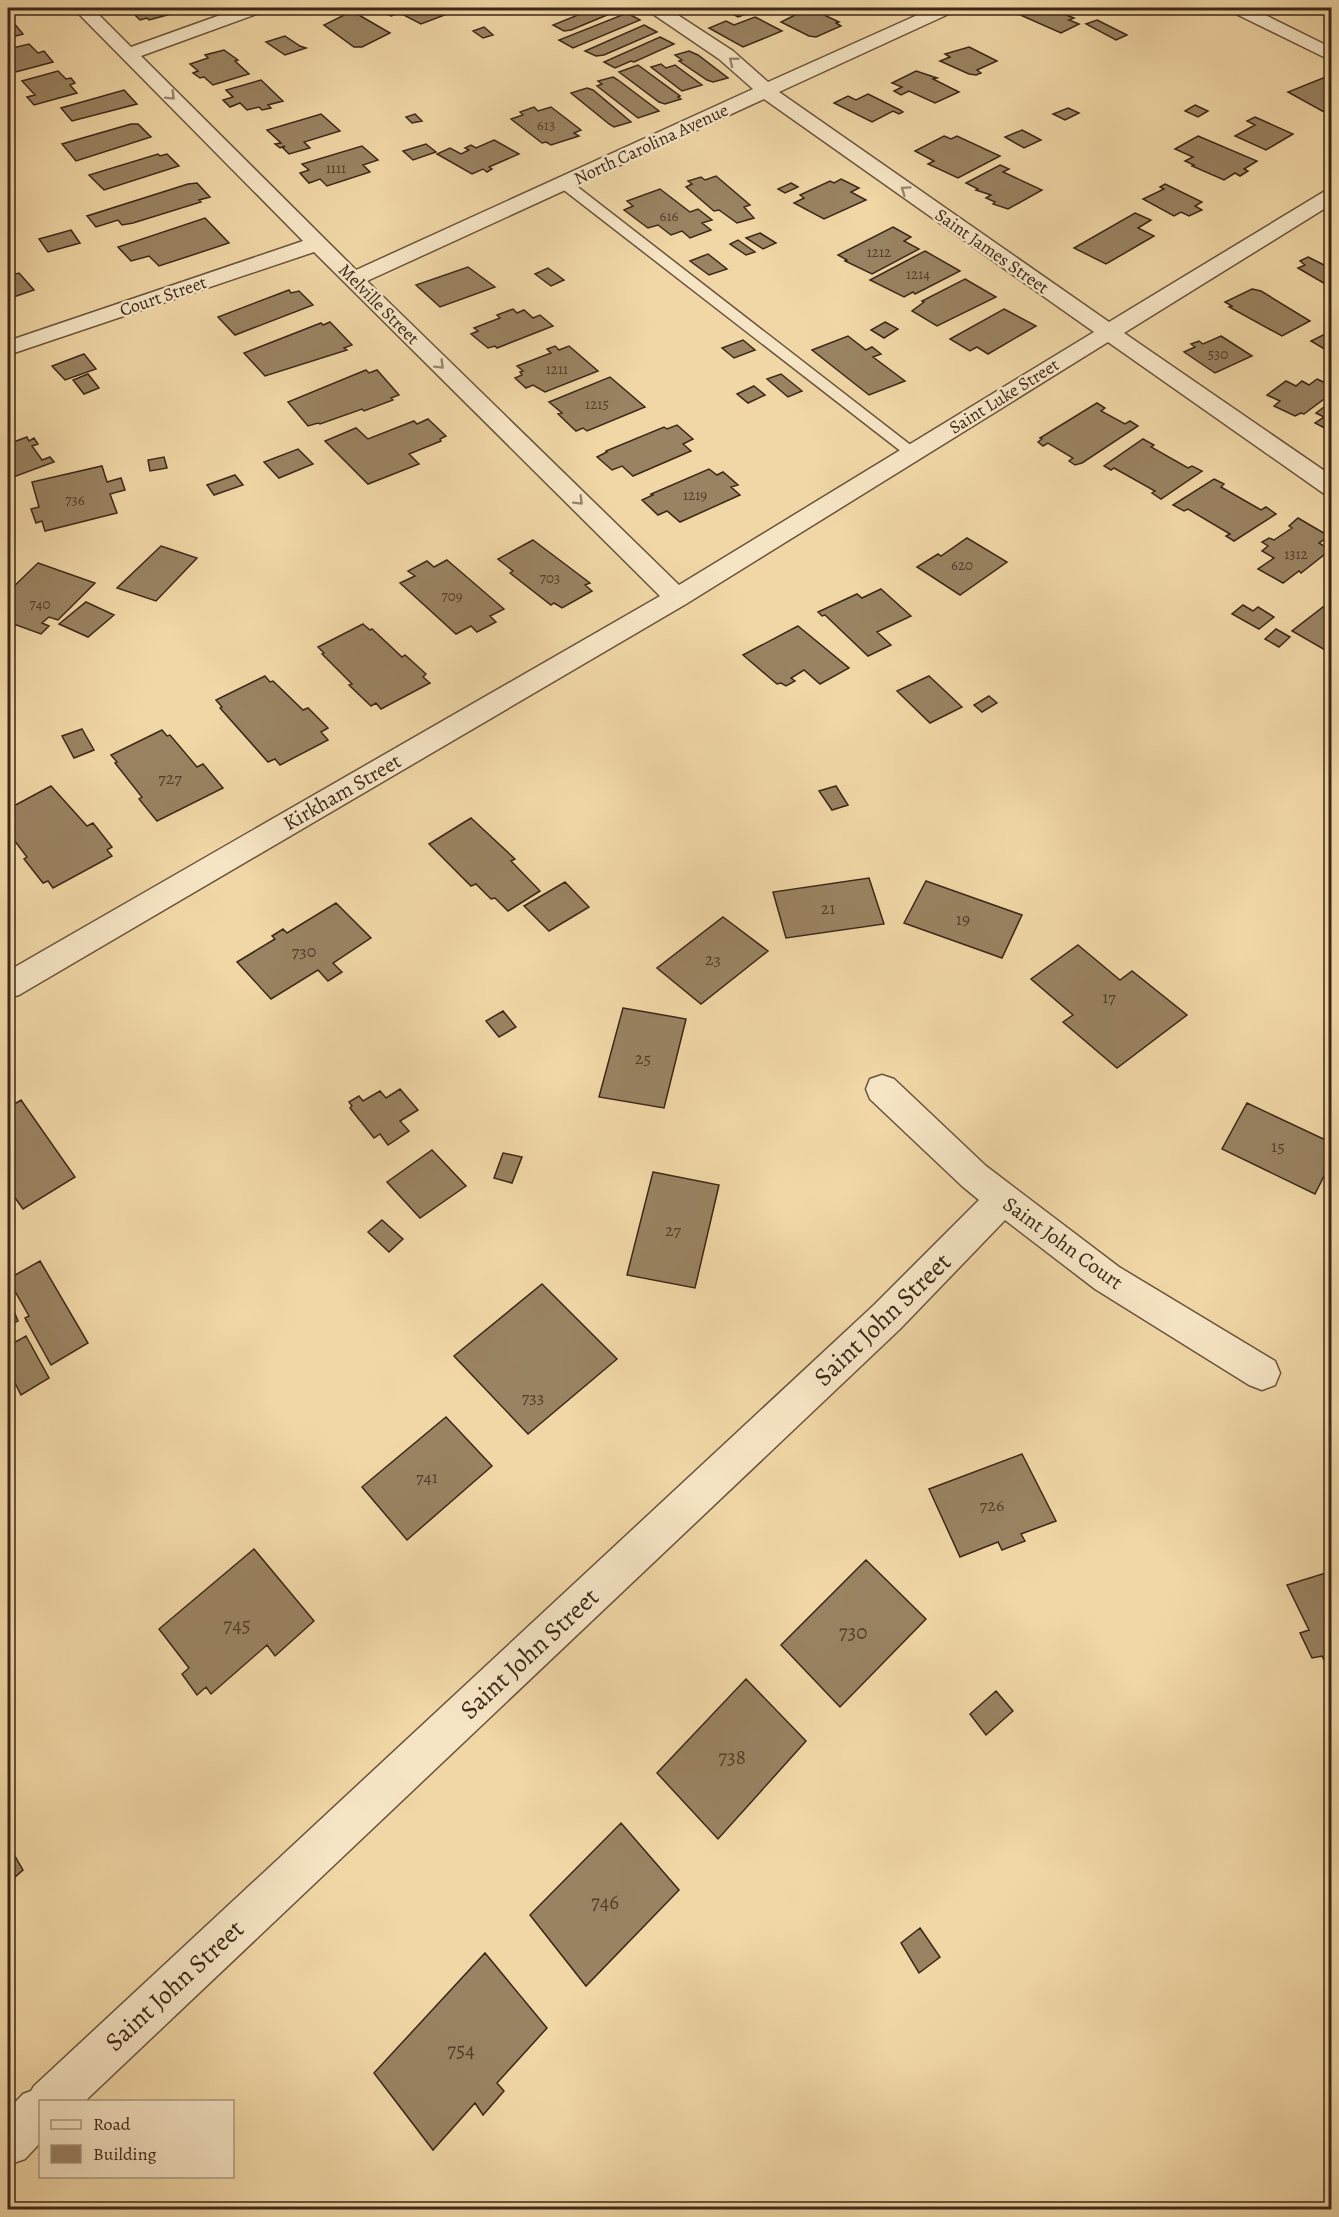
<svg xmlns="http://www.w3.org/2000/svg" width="1339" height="2217" font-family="Alegreya,serif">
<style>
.building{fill:#9a8362;stroke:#3c2718;stroke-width:1.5}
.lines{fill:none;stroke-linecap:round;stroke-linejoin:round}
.lane-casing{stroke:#69533c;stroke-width:3}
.street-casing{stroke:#69533c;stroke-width:3}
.lane{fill:#f6e5c5;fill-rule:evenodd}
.street{fill:#f6e5c5;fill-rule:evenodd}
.oneway{stroke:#99866e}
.labels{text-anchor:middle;stroke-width:5;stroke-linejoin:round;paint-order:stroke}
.far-number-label{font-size:15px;fill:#543e2a}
.far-street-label{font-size:18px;fill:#3c2718;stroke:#f6e5c5}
.number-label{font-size:18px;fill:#543e2a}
.street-label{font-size:21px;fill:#3c2718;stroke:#f6e5c5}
.near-number-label{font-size:21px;fill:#543e2a}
.near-street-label{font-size:26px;fill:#3c2718;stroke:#f6e5c5}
</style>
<rect width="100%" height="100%" fill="#f1d7a6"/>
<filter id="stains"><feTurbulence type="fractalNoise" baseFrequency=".00333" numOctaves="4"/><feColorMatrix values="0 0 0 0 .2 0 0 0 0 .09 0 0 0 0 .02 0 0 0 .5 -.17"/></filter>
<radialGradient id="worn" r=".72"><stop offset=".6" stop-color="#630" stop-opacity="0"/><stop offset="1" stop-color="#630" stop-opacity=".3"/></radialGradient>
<path class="building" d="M137 8H188L189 9 149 20 147 18 140 20 130 10Z
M376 8H440L450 13 421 24 400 13 391 16Z
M595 8H624L571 30 564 31 553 25Z
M742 8 752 12 738 17 729 12Z
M809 8H825L831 10 822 14 839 22 836 23 841 26 816 37 809 36 781 22Z
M1026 8H1049L1074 18 1069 20 1079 24 1061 33 1018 14 1029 9Z
M352 11 390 33 362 47H354L324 25Z
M627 13 640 20 573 48 559 40Z
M8 16 23 34 8 38Z
M755 17 782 31 743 47 709 28 726 21 734 25Z
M1097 20 1127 35 1116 40 1086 24Z
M644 25 657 32 604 55 596 56 585 51Z
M484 27 493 35 483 38 473 31Z
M285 36 300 46 306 48 285 55 266 42Z
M660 37 674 44 634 62 631 61 615 68 604 62Z
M29 44 38 53 44 51 53 62 8 74V49Z
M969 47 997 61 977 70 981 73 976 75 969 74 940 61 950 57 945 54Z
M224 50 238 60 235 61 249 74 213 85 204 77 200 78 193 73 198 71 190 64 208 58 205 55Z
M689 51 698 55 728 78 713 82 707 80 679 61 682 60 675 55Z
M661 64 666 68 675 65 702 85 682 91 651 67Z
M638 65 680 96 678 97 681 99 665 104 659 102 619 72Z
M58 71 66 79 71 78 75 83 70 85 77 93 34 105 27 97 35 95 22 81Z
M916 71 937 78 933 79 959 92 935 103 909 91 901 95 894 91 902 87 892 83Z
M613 77 618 80 659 111 638 118 597 86 602 84 598 81Z
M1323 78 1332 82V109L1324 112 1288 92Z
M261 80 283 101 268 105 271 108 262 110 259 107 247 110 240 103 230 107 223 100 233 97 226 90Z
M587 88 593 90 631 122 614 127 609 124 571 93Z
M124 90 137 104 72 121 61 108Z
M868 94 900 110 903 112 899 114 893 111 872 122 834 103 848 96 856 100Z
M1195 105 1208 111 1198 117 1185 111Z
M534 107 538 111 551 107 581 130 574 133 579 136 551 145 546 142 542 143 511 119 523 115 520 112Z
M1068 108 1079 113 1065 120 1053 114Z
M321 114 340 131 304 142 310 148 289 154 283 148 285 146 280 148 275 144 281 143 267 130Z
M415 114 422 121 412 123 406 117Z
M1255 117 1293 134 1266 150 1235 136 1255 125 1247 121Z
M131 124H138L151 137 76 161 62 144Z
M1022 130 1041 140 1024 148 1005 137Z
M944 136 951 139 957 136 1000 156 958 178 928 164 934 161 915 151Z
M1198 136 1257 161 1244 169 1248 171 1240 176 1235 173 1224 180 1192 166 1194 165 1185 161 1193 157 1175 149Z
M494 140 519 154 489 167 492 169 487 172 483 169 472 174 437 154 450 148 461 154 469 150 465 148 471 145 476 148Z
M426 144 436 152 413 160 403 151Z
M362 146 378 160 363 165 370 172 327 186 320 179 309 183 300 173 309 170 302 164Z
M158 154 160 156 167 154 179 166 104 190 89 175Z
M1000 165 1009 169 1003 172 1042 190 1008 209 993 204 995 202 986 198 991 195 976 190 978 189 966 183Z
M716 176 750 205 744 207 754 218 737 223 719 210 714 211 686 187 692 184 688 181 701 177 705 180Z
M841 179 859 188 851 192 866 200 824 219 794 203 804 198 800 195 830 181 834 183Z
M197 183 210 197 199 200 201 202 133 223 122 225 118 220 96 227 87 216 188 184Z
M791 183 798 187 785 193 778 189Z
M1165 184 1202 202 1195 206 1202 210 1189 216 1181 212 1174 216 1143 199 1164 189 1160 187Z
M660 189 690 212 698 209 712 220 702 223 711 230 690 238 682 231 671 235 658 225 648 228 624 210 633 206 627 201Z
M1135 213 1151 220 1138 228 1154 236 1106 264 1074 248Z
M205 218 229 243 159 266 149 256 131 261 118 247Z
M893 227 911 237 904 241 919 249 872 274 845 261 847 260 838 255Z
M71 230 80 243 48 252 39 239Z
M760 233 776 243 763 249 746 238Z
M738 240 755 252 746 255 730 244Z
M925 251 960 271 915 294 913 292 904 297 870 280Z
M708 254 727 269 709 275 690 261Z
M1308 257 1332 269V288L1298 268 1305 265 1300 261Z
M468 267 495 287 440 307 416 285Z
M548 268 564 280 551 286 535 274Z
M19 273 34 290 8 299V276Z
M965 279 996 297 937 326 912 311 924 302 922 301Z
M1252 289 1261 291 1310 321 1282 336 1229 307 1232 306 1225 302Z
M289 290 291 293 299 291 313 305 235 335 218 317Z
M513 309 517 313 524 310 533 318 540 315 553 326 497 348 495 346 488 348 471 334 478 331 474 328 500 318 497 315Z
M1004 309 1036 326 988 354 977 347 970 351 950 339Z
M330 322 352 345 344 348 347 350 265 376 244 353 321 323 323 325Z
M885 322 898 329 884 338 871 330Z
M1323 335 1332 340V347L1326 350 1311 341Z
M848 336 866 350 872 347 881 354 873 357 905 381 869 395 812 350Z
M1221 336 1252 356 1215 373 1184 352 1195 347 1191 344 1199 341 1203 344Z
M743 340 755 350 734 358 722 348Z
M555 346 559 350 569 346 598 371 545 392 533 385 526 388 515 378 522 375 520 372 523 371 517 366 551 353 547 349Z
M84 354 96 369 65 380 52 366Z
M366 370 369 373 377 370 399 395 391 398 393 400 364 411 362 409 320 424 318 423 308 426 288 402Z
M88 374 99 388 84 394 73 380Z
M781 374 802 391 788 397 767 379Z
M610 377 645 407 587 431 583 428 576 431 558 414 562 413 549 402Z
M1317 379 1332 386V393L1304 414 1301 413 1295 416 1274 406 1280 401 1267 395 1286 381 1296 386 1302 381 1309 385Z
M754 386 765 395 748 403 737 394Z
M1332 401V432L1315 423 1324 417 1316 413Z
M1097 403 1105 408 1101 411 1125 424 1130 421 1138 426 1082 463 1075 465 1069 461 1073 458 1048 443 1043 446 1038 442 1042 439 1040 438Z
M428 419 446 436 440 439 441 441 409 454 419 464 368 484 325 441 356 428 368 439 414 421 417 424Z
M677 425 693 439 683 444 691 451 633 476 622 466 612 470 597 457 607 452 606 451 664 427 667 429Z
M27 437 29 441 34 438 38 444 32 446 42 460 50 457 54 462 8 479V444Z
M1143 439 1154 445 1151 447 1188 468 1192 466 1202 471 1161 499 1152 493 1155 491 1114 468 1111 470 1104 466Z
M298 449 313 464 279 478 264 462Z
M164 457 167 468 150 471 148 460Z
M102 466 107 482 121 478 125 490 110 494 117 513 45 531 42 521 36 523 31 509 39 507 32 482Z
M709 469 717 475 723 472 738 485 731 487 740 495 680 522 667 511 658 515 642 500 653 495 651 494Z
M235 475 243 485 214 495 207 485Z
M1214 479 1224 484 1221 487 1261 510 1266 507 1276 514 1234 541 1226 536 1230 534 1188 509 1184 511 1173 505Z
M1298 518 1329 536 1319 543 1330 550 1301 573 1299 571 1283 583 1258 569 1274 558 1262 551 1268 546 1262 542 1269 538 1274 540 1292 528 1289 526Z
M967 538 1007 562 960 595 917 567 938 554 941 556Z
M533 540 590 583 585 585 592 591 562 608 554 603 551 605 510 573 513 571 498 559Z
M161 546 197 558 156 601 117 588Z
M447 560 504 609 490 616 496 622 477 632 471 626 456 634 400 583 415 576 408 571 427 561 434 567Z
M38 563 95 583 58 620 49 617 42 623 49 626 41 634 8 622V592Z
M881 589 911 616 877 632 891 645 868 656 825 615 822 616 818 612 857 594 862 598Z
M1332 600V654L1292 631Z
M86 602 114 615 88 637 59 624Z
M1243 605 1253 611 1258 607 1274 617 1259 629 1232 614Z
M363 624 370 630 372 629 402 657 405 655 426 674 423 677 430 683 381 709 376 703 371 706 349 685 352 684 322 654 324 653 318 647Z
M798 626 849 668 820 684 804 670 791 678 795 681 786 686 781 683 777 684 743 655Z
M1276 629 1290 637 1279 647 1265 639Z
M265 676 270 682 273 681 303 710 308 708 328 728 321 732 328 740 280 765 275 759 268 762 220 708 222 707 216 700Z
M929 676 962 707 930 723 897 691Z
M989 696 997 703 982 712 974 705Z
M82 729 94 750 74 758 62 736Z
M162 730 167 736 170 735 197 767 203 764 223 788 157 821 139 799 142 797 115 763 117 762 111 755Z
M51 786 87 826 93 823 112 847 107 850 112 856 53 888 48 881 43 883 24 859 27 857 8 832V809Z
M836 786 848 805 832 810 819 791Z
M471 818 515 859 511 861 540 891 508 911 495 898 491 899 476 884 471 886 429 844Z
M869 878 884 924 786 938 773 892Z
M926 881 1022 915 1002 958 904 923Z
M565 882 589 907 549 931 524 906Z
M336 903 371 938 333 963 342 972 328 981 318 970 271 999 237 962 275 939 272 936 283 929 287 933Z
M723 917 768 951 701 1004 657 968Z
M1078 945 1120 980 1132 971 1187 1015 1117 1068 1063 1022 1073 1015 1031 979Z
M623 1008 686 1019 664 1108 599 1097Z
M503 1011 516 1027 499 1037 486 1021Z
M400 1089 418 1110 400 1121 409 1131 388 1145 380 1134 374 1138 350 1108 352 1106 349 1102 359 1096 363 1101 380 1091 386 1098Z
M21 1100 75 1177 23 1209 8 1188V1108Z
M1247 1103 1332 1143V1160L1315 1194 1222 1149Z
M432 1150 466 1186 420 1218 387 1182Z
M503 1153 522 1157 512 1183 494 1178Z
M653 1172 719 1185 695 1288 627 1275Z
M382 1220 403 1239 389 1252 368 1232Z
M40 1261 88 1343 51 1365 25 1318 29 1316 8 1279Z
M542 1284 617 1359 528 1434 454 1356Z
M8 1297 18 1321 8 1326Z
M26 1336 49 1378 21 1395 8 1369V1346Z
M446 1417 492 1466 407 1540 362 1487Z
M1022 1454 1056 1521 1021 1534 1025 1541 1002 1550 998 1542 960 1557 929 1489Z
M254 1549 314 1621 275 1656 267 1645 211 1694 206 1687 197 1695 182 1674 189 1668 159 1629Z
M866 1560 926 1619 840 1707 781 1645Z
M1332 1571V1669L1329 1670 1322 1656 1312 1658 1300 1633 1309 1630 1287 1585Z
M746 1679 806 1741 718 1839 657 1773Z
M996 1691 1013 1711 986 1735 970 1714Z
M621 1823 679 1890 586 1986 530 1915Z
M8 1844 23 1870 8 1883Z
M920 1928 940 1957 919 1973 901 1943Z
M485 1953 547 2028 497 2083 504 2091 483 2115 475 2103 433 2150 374 2073Z"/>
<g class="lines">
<g class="lane-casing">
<path id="lane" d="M565 180 570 181 917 450 920 453 917 456H907L560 187 559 184 560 181Z"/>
</g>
<g class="street-casing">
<path id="street" d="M73 8H92L131 47 240 8H265L262 12 141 56 356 270 753 89 719 59 650 12 647 8H667L733 51 768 82 933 8H956L953 12 779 92 1109 322 1325 191 1332 189V204L1124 333 1332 476V496L1323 493 1108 342 686 604 19 995 8 998V971L660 596 314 252 8 355V341L303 241ZM764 99 1094 332 679 585 367 281Z
M1229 8H1251L1332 48V61L1232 12Z
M882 1075 894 1079 986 1166 1119 1267 1275 1361 1280 1373 1275 1385 1262 1390 1249 1385 1095 1289 1005 1220 900 1329 84 2102H40V2143L25 2159 8 2165V2110L23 2094 31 2091 34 2086 874 1305 979 1200 962 1186 870 1099 866 1089 870 1079Z"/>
</g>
<use href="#lane" class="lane"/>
<use href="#street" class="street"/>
</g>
<defs><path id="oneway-chevron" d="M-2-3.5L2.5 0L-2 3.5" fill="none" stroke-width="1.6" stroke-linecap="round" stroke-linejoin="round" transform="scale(1.5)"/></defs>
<g class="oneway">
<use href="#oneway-chevron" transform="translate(733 61) rotate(-142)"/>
<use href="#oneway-chevron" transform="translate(171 96) rotate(45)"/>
<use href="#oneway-chevron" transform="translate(905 190) rotate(-145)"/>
<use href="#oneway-chevron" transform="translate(440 365) rotate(45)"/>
<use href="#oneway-chevron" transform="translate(579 501) rotate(45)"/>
</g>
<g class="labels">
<g class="far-number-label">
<text x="546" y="130">613</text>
<text x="336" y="173">1111</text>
<text x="669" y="221">616</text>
<text x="879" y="257">1212</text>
<text x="918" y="279">1214</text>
<text x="1218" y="359">530</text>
<text x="557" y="374">1211</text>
<text x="597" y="409">1215</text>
<text x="695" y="500">1219</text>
<text x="75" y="505">736</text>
<text x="1296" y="559">1312</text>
<text x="962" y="570">620</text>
<text x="550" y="583">703</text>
<text x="452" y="601">709</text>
<text x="40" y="609">740</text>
</g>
<g class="far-street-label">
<text transform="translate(651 144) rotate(-25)" y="6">North Carolina Avenue</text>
<text transform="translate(992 251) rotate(35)" y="6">Saint James Street</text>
<text transform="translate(163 296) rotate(-19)" y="6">Court Street</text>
<text transform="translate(379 304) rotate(45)" y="6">Melville Street</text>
<text transform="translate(1004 396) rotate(-32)" y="6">Saint Luke Street</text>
</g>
<g class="number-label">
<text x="170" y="784">727</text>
<text x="828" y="914">21</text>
<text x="963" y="925">19</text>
<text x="304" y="957">730</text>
<text x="713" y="965">23</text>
<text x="1109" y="1003">17</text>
<text x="643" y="1064">25</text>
<text x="1278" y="1152">15</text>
<text x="673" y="1236">27</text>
<text x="533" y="1403">733</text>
<text x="427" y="1483">741</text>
<text x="992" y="1511">726</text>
</g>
<g class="street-label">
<text transform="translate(342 792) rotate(-30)" y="7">Kirkham Street</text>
<text transform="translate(1063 1243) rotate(36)" y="7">Saint John Court</text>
</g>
<g class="near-number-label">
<text x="237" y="1632">745</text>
<text x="853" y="1639">730</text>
<text x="732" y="1764">738</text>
<text x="605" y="1909">746</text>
<text x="461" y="2057">754</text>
</g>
<g class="near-street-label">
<text transform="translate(882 1319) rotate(-44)" y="9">Saint John Street</text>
<text transform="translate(529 1653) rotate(-43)" y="9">Saint John Street</text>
<text transform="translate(174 1985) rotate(-43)" y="9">Saint John Street</text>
</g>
</g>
<rect width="1339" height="2217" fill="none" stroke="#f1d7a6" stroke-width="30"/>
<rect x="9" y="9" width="1321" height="2199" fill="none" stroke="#3c2718" stroke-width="3"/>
<rect x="15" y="15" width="1309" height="2187" fill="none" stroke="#3c2718" stroke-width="1.5"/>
<rect x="39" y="2100" width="195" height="78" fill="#f6e5c5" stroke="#ac9980" stroke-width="1.5"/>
<rect x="51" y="2120" width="30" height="9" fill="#f6e5c5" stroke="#ac9980" stroke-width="1.5"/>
<text x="93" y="2130" font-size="18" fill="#3c2718">Road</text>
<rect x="51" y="2145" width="30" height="18" fill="#9a8362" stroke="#ac9980" stroke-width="1.5"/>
<text x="93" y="2160" font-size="18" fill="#3c2718">Building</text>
<rect width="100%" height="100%" filter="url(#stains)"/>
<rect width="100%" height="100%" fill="url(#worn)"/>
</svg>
